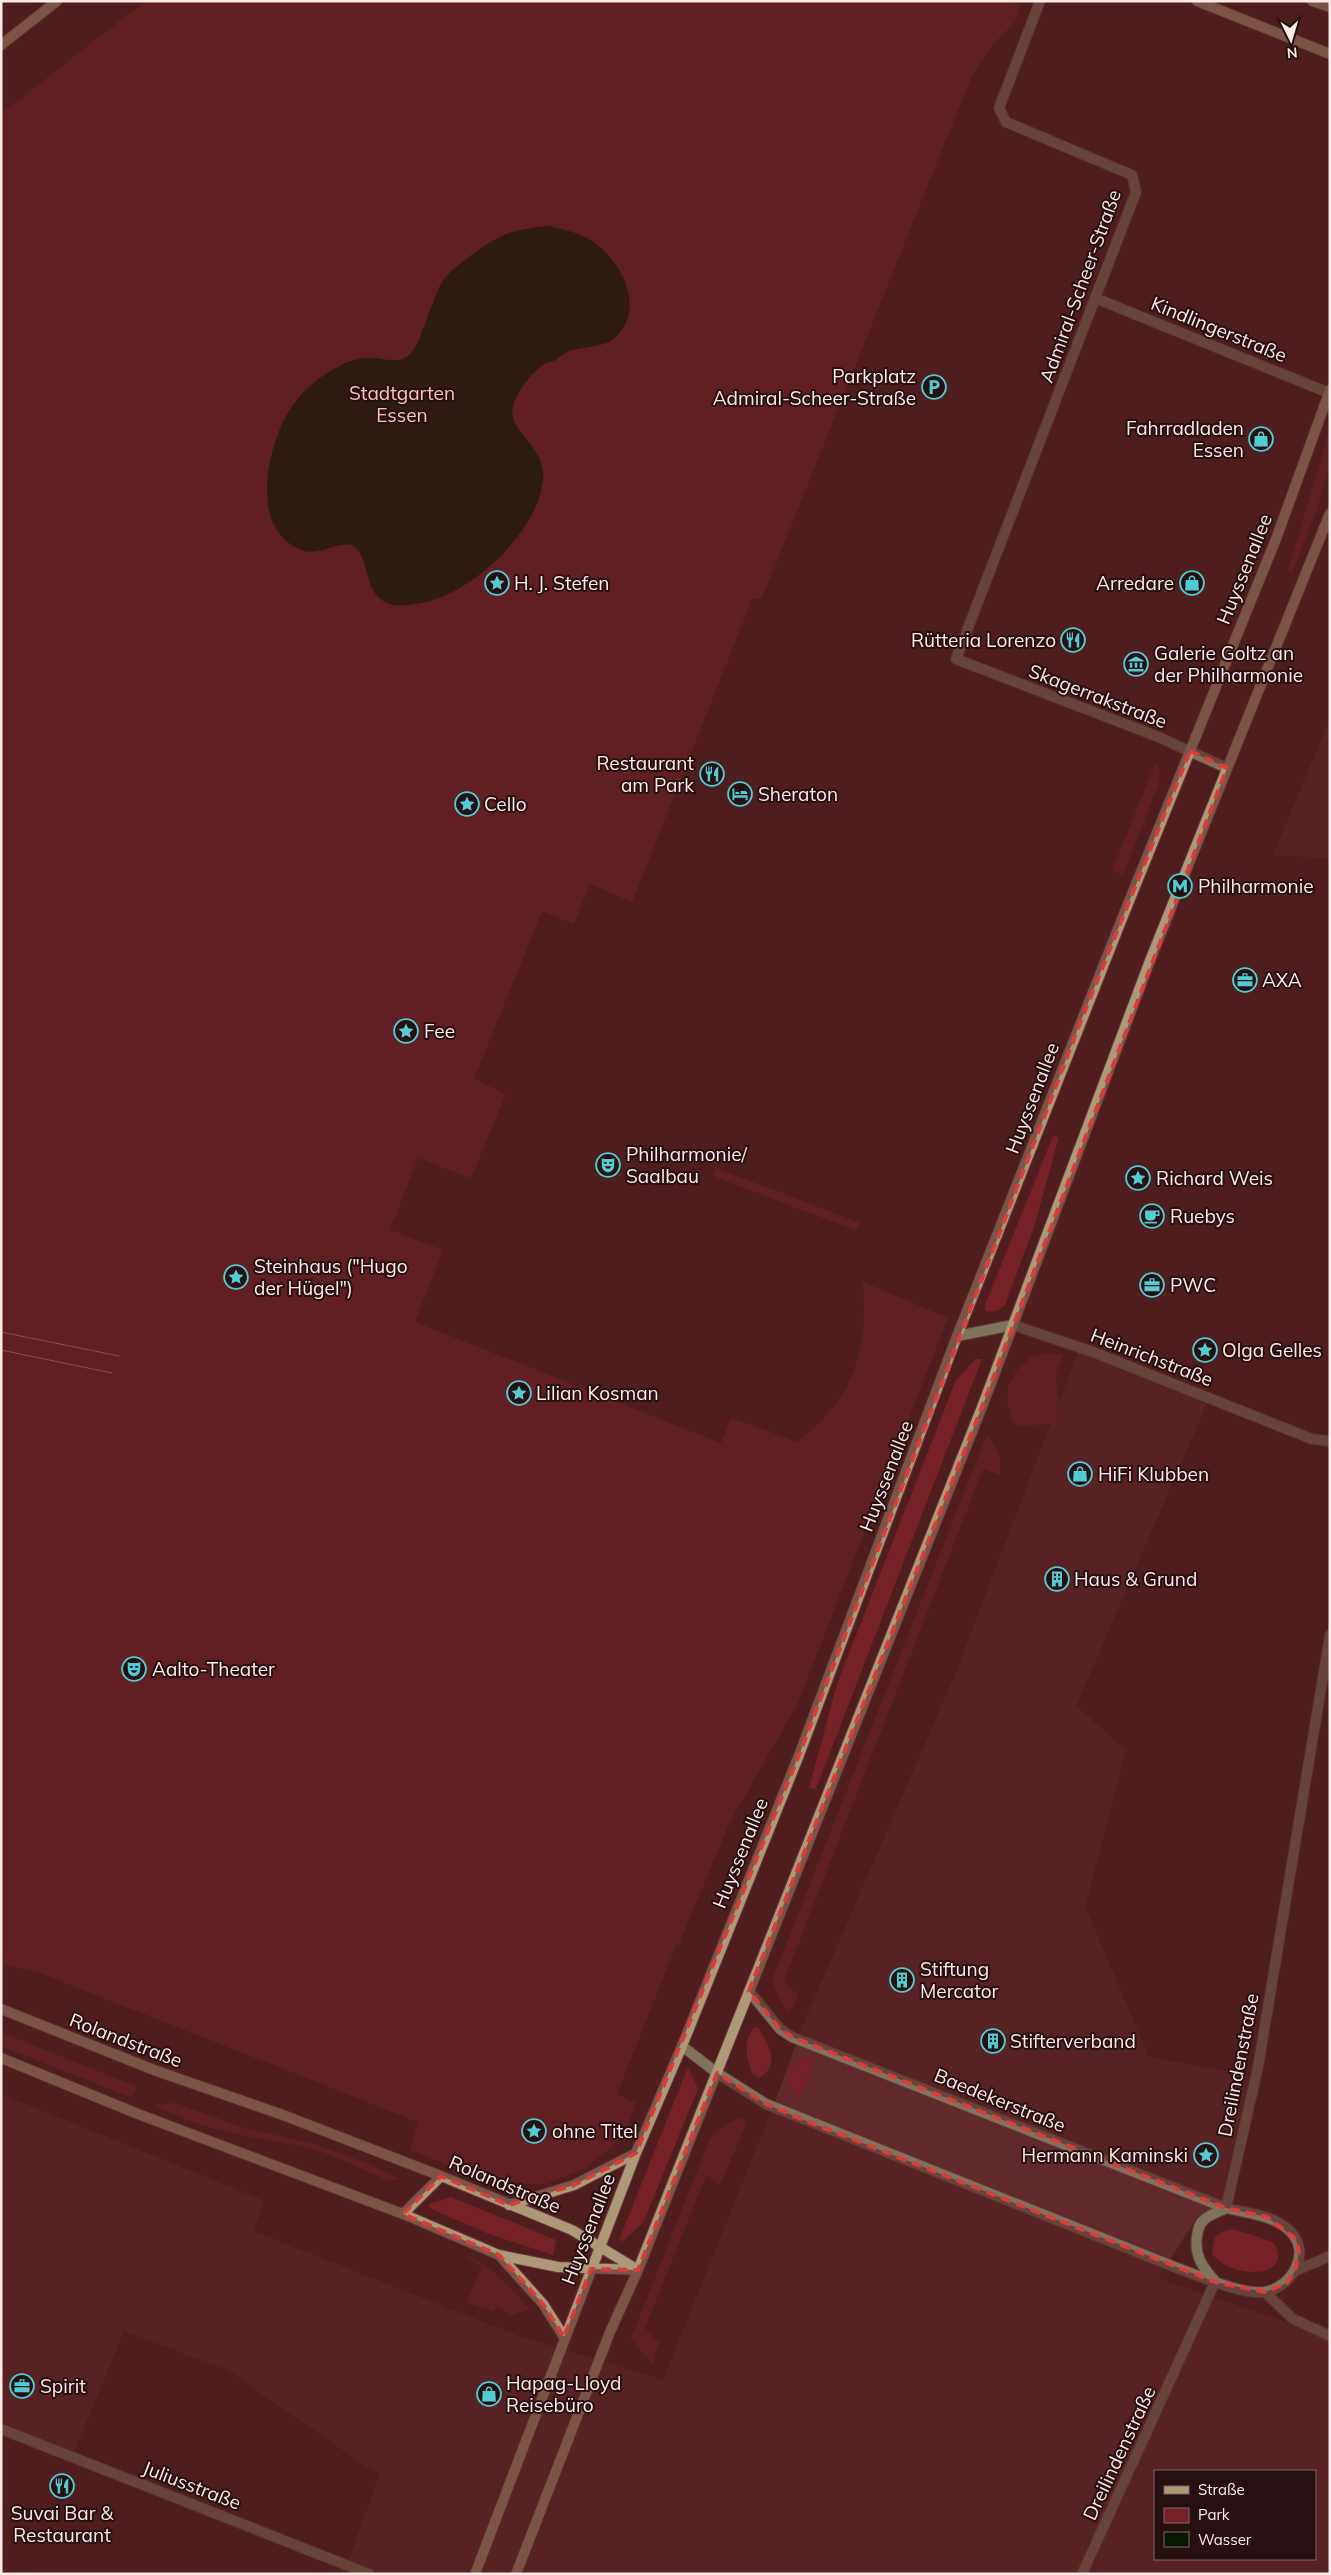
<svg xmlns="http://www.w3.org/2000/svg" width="1331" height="2575" font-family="Mulish,sans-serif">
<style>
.built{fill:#62292c;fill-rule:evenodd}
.green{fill:#762128}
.water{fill:#061a03}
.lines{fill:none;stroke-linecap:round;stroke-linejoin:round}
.street-casing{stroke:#683a3b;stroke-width:12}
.secondary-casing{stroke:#683a3b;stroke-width:12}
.street{stroke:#80735e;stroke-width:10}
.secondary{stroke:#ad9877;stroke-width:10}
.tram{stroke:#b79697;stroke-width:1}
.marked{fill:none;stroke:#da3b3b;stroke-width:4;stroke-dasharray:10 6;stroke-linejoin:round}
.labels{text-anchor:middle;stroke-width:4;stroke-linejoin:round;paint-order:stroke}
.street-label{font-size:19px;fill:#fee9e9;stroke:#271011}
.poi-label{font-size:19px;fill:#fee9e9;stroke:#271011;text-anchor:start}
.park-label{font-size:19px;fill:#f9c2c1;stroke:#271011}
</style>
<rect width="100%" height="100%" fill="#501d1f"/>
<path class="built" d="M1330 719V858L1273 855Z
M1079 1350 1207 1403 1076 1706 1126 1750 1085 1907 1149 2057 1253 2076 1222 2202 1198 2216 1158 2278 1288 2323 1330 2341V2574H349L350 2557 380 2473 367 2467 228 2370 124 2331 74 2452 3 2422 1 2412V2094L262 2200 264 2202 253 2231 519 2336 663 2380 774 2105 802 2027 955 1675ZM1155 2471H1315V2559H1155Z"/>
<path class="green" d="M145 1H1022L1015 22 992 45 973 73 762 598 752 599 632 902 590 884 574 924 542 911 474 1079 506 1094 471 1178 418 1158 390 1230 443 1250 415 1322 721 1443 731 1418 798 1442C855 1395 868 1355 863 1282L948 1318 797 1705 730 1822 678 1946 676 1945 617 2094 636 2103 626 2131 610 2149 586 2168 547 2184H515L483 2179 410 2150 418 2122 35 1971 1 1964V114Z
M1330 429V463L1317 509 1292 573 1288 571Z
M1156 761 1160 772 1159 783 1123 875 1112 871Z
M1053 1136 1059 1137 1034 1227 1005 1305C999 1310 992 1314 985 1310V1305Z
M716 1168 860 1223 857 1231 713 1176Z
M1047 1353 1063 1355 1056 1373 1059 1423 1021 1426 1013 1422 1007 1400 1009 1384 1017 1370 1031 1357Z
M976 1359H982L816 1789 809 1788 837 1684 956 1380Z
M987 1434 1000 1457V1475L983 1469 785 1978V1983L798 1995 792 2010 787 2012 774 1987 773 1978Z
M755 2027 759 2028C769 2046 781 2065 759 2078L752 2074C747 2060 742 2039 755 2027Z
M1 2032 137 2087 132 2098 1 2046Z
M807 2058 815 2059 799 2100 788 2086C788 2071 791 2061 807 2058Z
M688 2067 698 2089 643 2223 623 2241 619 2240Z
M175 2103 241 2127 317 2145 367 2163 399 2179 392 2181 386 2180C359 2168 330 2152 301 2146 246 2136 205 2131 154 2105Z
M741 2117 746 2121 745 2127 720 2185 708 2175 705 2178 645 2328 659 2343 652 2364 631 2339 710 2138 724 2126Z
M451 2197 556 2240 553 2255 489 2234 431 2209 428 2204Z
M1233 2229 1273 2242C1297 2280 1229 2280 1212 2253L1215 2237 1222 2232Z
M467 2255C492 2268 512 2287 529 2309L513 2315 497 2307 493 2312 467 2303 482 2266 466 2258Z"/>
<path class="water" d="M549 226C565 230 582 233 595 243 623 263 645 309 616 337 606 346 589 347 577 349 568 350 564 354 557 359 553 362 548 362 544 364 531 373 517 392 513 406 506 431 547 446 543 480 538 533 467 599 415 604 406 605 398 607 389 604 362 593 372 561 353 545 334 542 318 558 299 549 250 527 267 452 286 416 294 402 305 389 318 379 331 370 346 361 362 358 377 355 398 367 410 354 420 343 424 323 430 310 434 301 437 290 442 282 449 271 460 264 470 256 500 234 512 229 549 226Z"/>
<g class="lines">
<g class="street-casing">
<path id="street" d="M1040 1 999 108 1006 122 1132 175 1136 192 956 659 1156 736 1227 768
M1095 298 1329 393
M957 1336 1013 1325 1093 1352 1312 1439 1330 1441
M682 2046 717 2073 766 2104 1177 2268C1200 2276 1241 2295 1265 2292 1292 2287 1312 2253 1290 2231 1274 2215 1247 2213 1226 2208L792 2037 780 2029 749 1991
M1226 2208 1258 2067 1330 1635
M1295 2271 1330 2256
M1215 2281C1202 2267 1194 2255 1197 2236 1198 2230 1199 2223 1205 2219 1211 2214 1219 2212 1226 2208
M1265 2292 1293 2319 1330 2336
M1 2429 369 2574
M1082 2574 1215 2282"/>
</g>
<g class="secondary-casing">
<path id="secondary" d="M1197 1 1330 54
M1312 1 1330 7
M1 45 57 1
M1 2009 154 2070 283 2115 441 2176 572 2230 638 2270
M1 2058 138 2114 403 2214 499 2255 558 2267 637 2270
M509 2205 574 2185 636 2153
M403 2214 441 2176
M499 2255 543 2304 564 2337
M475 2574 636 2153 682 2046 799 1755 957 1336 1123 916 1276 539 1330 390
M516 2574 610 2332 638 2270 984 1402 1151 958 1330 513"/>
</g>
<use href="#street" class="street"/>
<use href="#secondary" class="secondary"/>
<path class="tram" d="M1 1332 119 1356
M1 1350 112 1373"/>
</g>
<path d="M0 0H1331V2575H0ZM1190 751 1227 768 984 1402 749 1991 780 2029 792 2037 1226 2208 1267 2217 1296 2239 1299 2252 1295 2271 1287 2283 1265 2292 1215 2282 804 2120 766 2104 717 2073 638 2270 591 2269 564 2337 543 2304 499 2255 403 2214 441 2176 509 2205 574 2185 636 2153 799 1755 1082 1018Z" fill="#501d1f" fill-opacity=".55" fill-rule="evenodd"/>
<path class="marked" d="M1190 751 1227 768 984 1402 749 1991 780 2029 792 2037 1226 2208 1267 2217 1296 2239 1299 2252 1295 2271 1287 2283 1265 2292 1215 2282 804 2120 766 2104 717 2073 638 2270 591 2269 564 2337 543 2304 499 2255 403 2214 441 2176 509 2205 574 2185 636 2153 799 1755 1082 1018Z"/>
<defs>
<g id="parking-ring" transform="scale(1.25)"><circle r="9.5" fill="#271011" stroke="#51ccd3" stroke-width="1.5"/><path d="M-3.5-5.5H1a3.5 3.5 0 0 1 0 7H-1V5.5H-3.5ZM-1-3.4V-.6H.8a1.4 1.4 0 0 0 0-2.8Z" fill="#51ccd3"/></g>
<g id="shop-ring" transform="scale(1.25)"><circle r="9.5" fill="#271011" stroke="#51ccd3" stroke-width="1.5"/><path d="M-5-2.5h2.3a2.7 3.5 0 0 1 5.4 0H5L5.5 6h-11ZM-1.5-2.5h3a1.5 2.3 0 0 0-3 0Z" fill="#51ccd3"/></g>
<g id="sight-ring" transform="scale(1.25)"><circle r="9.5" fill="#271011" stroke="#51ccd3" stroke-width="1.5"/><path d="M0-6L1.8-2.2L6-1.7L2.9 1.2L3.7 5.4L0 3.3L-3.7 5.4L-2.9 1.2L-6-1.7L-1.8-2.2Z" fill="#51ccd3"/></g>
<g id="restaurant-ring" transform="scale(1.25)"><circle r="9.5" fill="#271011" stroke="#51ccd3" stroke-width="1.5"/><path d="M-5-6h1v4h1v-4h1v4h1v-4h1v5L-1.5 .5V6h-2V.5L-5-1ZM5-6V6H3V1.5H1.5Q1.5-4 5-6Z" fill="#51ccd3"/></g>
<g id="museum-ring" transform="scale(1.25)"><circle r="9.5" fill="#271011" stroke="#51ccd3" stroke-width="1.5"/><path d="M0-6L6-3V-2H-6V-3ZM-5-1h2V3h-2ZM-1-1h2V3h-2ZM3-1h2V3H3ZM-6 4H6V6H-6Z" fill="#51ccd3"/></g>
<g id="hotel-ring" transform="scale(1.25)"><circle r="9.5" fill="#271011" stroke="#51ccd3" stroke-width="1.5"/><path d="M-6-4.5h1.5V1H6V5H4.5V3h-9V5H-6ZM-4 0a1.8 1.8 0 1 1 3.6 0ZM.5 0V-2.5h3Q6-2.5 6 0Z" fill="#51ccd3"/></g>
<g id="metro-ring" transform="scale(1.25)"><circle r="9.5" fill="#271011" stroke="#51ccd3" stroke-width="1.5"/><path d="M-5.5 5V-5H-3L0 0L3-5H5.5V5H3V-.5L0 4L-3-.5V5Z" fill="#51ccd3"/></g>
<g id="office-ring" transform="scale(1.25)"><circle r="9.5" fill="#271011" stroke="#51ccd3" stroke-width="1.5"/><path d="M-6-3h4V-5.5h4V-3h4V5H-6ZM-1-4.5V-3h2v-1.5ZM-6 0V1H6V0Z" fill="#51ccd3"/></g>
<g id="theatre-ring" transform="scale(1.25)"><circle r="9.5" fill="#271011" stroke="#51ccd3" stroke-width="1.5"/><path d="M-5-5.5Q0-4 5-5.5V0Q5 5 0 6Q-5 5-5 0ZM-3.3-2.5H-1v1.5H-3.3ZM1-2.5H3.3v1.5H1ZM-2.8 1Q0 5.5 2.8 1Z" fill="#51ccd3"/></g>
<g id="cafe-ring" transform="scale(1.25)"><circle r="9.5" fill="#271011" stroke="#51ccd3" stroke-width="1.5"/><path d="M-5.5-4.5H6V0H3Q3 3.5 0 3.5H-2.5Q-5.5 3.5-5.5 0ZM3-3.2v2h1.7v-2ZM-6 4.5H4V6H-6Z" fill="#51ccd3"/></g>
<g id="building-ring" transform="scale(1.25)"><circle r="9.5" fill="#271011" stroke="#51ccd3" stroke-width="1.5"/><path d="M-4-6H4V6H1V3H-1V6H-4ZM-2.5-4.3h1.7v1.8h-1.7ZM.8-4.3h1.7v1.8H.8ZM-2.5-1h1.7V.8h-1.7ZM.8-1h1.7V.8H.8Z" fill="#51ccd3"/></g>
</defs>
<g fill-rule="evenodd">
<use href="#parking-ring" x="934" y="387"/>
<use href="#shop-ring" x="1261" y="439"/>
<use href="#sight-ring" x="497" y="583"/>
<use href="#shop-ring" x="1192" y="583"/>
<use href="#restaurant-ring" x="1073" y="640"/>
<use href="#museum-ring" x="1136" y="664"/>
<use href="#restaurant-ring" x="712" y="774"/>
<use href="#hotel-ring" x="740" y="794"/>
<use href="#sight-ring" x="467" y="804"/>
<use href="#metro-ring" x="1180" y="886"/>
<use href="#office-ring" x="1245" y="980"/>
<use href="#sight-ring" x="406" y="1031"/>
<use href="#theatre-ring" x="608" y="1165"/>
<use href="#sight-ring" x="1138" y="1178"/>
<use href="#cafe-ring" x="1152" y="1216"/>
<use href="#sight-ring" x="236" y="1277"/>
<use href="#office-ring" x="1152" y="1285"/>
<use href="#sight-ring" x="1205" y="1350"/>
<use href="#sight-ring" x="519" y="1393"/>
<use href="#shop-ring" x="1080" y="1474"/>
<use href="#building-ring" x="1057" y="1579"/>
<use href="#theatre-ring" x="134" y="1669"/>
<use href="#building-ring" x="902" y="1980"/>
<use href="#building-ring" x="993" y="2041"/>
<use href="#sight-ring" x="534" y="2131"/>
<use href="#sight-ring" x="1206" y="2155"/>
<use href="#office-ring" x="22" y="2386"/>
<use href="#shop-ring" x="489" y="2394"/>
<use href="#restaurant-ring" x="62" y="2486"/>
</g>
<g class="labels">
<g class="street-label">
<text transform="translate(1080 286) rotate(-70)" y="7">Admiral-Scheer-Straße</text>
<text transform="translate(1219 329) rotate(22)" y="7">Kindlingerstraße</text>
<text transform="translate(1244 569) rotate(-68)" y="7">Huyssenallee</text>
<text transform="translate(1098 696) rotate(21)" y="7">Skagerrakstraße</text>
<text transform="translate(1032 1098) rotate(-69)" y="7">Huyssenallee</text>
<text transform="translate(1152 1357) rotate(21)" y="7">Heinrichstraße</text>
<text transform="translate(886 1476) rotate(-69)" y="7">Huyssenallee</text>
<text transform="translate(740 1853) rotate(-68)" y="7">Huyssenallee</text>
<text transform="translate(126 2040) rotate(21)" y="7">Rolandstraße</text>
<text transform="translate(1238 2065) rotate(-79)" y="7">Dreilindenstraße</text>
<text transform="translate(1000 2100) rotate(22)" y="7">Baedekerstraße</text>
<text transform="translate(505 2184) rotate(23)" y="7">Rolandstraße</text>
<text transform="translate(588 2229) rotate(-69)" y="7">Huyssenallee</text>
<text transform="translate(1119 2453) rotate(-65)" y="7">Dreilindenstraße</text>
<text transform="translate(192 2485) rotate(21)" y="7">Juliusstraße</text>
</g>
<g class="poi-label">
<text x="916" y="383" text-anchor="end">Parkplatz<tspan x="916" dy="22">Admiral-Scheer-Straße</tspan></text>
<text x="1244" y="435" text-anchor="end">Fahrradladen<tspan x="1244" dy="22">Essen</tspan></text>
<text x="514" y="590">H. J. Stefen</text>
<text x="1174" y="590" text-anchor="end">Arredare</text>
<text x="1056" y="647" text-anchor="end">Rütteria Lorenzo</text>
<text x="1154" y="660">Galerie Goltz an<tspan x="1154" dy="22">der Philharmonie</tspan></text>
<text x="694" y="770" text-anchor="end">Restaurant<tspan x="694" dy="22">am Park</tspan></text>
<text x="758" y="801">Sheraton</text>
<text x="484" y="811">Cello</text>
<text x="1198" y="893">Philharmonie</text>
<text x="1262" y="987">AXA</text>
<text x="424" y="1038">Fee</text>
<text x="626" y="1161">Philharmonie/<tspan x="626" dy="22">Saalbau</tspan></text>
<text x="1156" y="1185">Richard Weis</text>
<text x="1170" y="1223">Ruebys</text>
<text x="254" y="1273">Steinhaus ("Hugo<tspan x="254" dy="22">der Hügel")</tspan></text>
<text x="1170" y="1292">PWC</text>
<text x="1222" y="1357">Olga Gelles</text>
<text x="536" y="1400">Lilian Kosman</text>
<text x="1098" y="1481">HiFi Klubben</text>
<text x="1074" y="1586">Haus &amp; Grund</text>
<text x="152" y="1676">Aalto-Theater</text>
<text x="920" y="1976">Stiftung<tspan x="920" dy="22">Mercator</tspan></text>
<text x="1010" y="2048">Stifterverband</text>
<text x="552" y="2138">ohne Titel</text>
<text x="1188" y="2162" text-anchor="end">Hermann Kaminski</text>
<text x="506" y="2390">Hapag-Lloyd<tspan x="506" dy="22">Reisebüro</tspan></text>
<text x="40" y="2393">Spirit</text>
<text x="62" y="2520" text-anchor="middle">Suvai Bar &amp;<tspan x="62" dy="22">Restaurant</tspan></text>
</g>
<g class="park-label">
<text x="402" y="400">Stadtgarten<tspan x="402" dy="22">Essen</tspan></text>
</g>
</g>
<rect width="1331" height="2575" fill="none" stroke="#fee9e9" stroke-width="5"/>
<rect x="1154" y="2470" width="162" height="90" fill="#271011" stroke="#7d6767"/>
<rect x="1164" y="2486" width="25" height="8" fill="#ad9877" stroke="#7d6767"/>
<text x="1198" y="2495" font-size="15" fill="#fee9e9">Straße</text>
<rect x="1164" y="2508" width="25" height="15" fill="#762128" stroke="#7d6767"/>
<text x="1198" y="2520" font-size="15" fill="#fee9e9">Park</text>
<rect x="1164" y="2532" width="25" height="15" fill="#061a03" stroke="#7d6767"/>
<text x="1198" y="2545" font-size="15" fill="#fee9e9">Wasser</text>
<g transform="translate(1291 40) rotate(175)" stroke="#271011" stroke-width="4" paint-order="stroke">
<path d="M0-4L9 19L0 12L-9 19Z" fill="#fee9e9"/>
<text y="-8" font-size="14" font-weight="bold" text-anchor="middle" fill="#fee9e9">N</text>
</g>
</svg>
